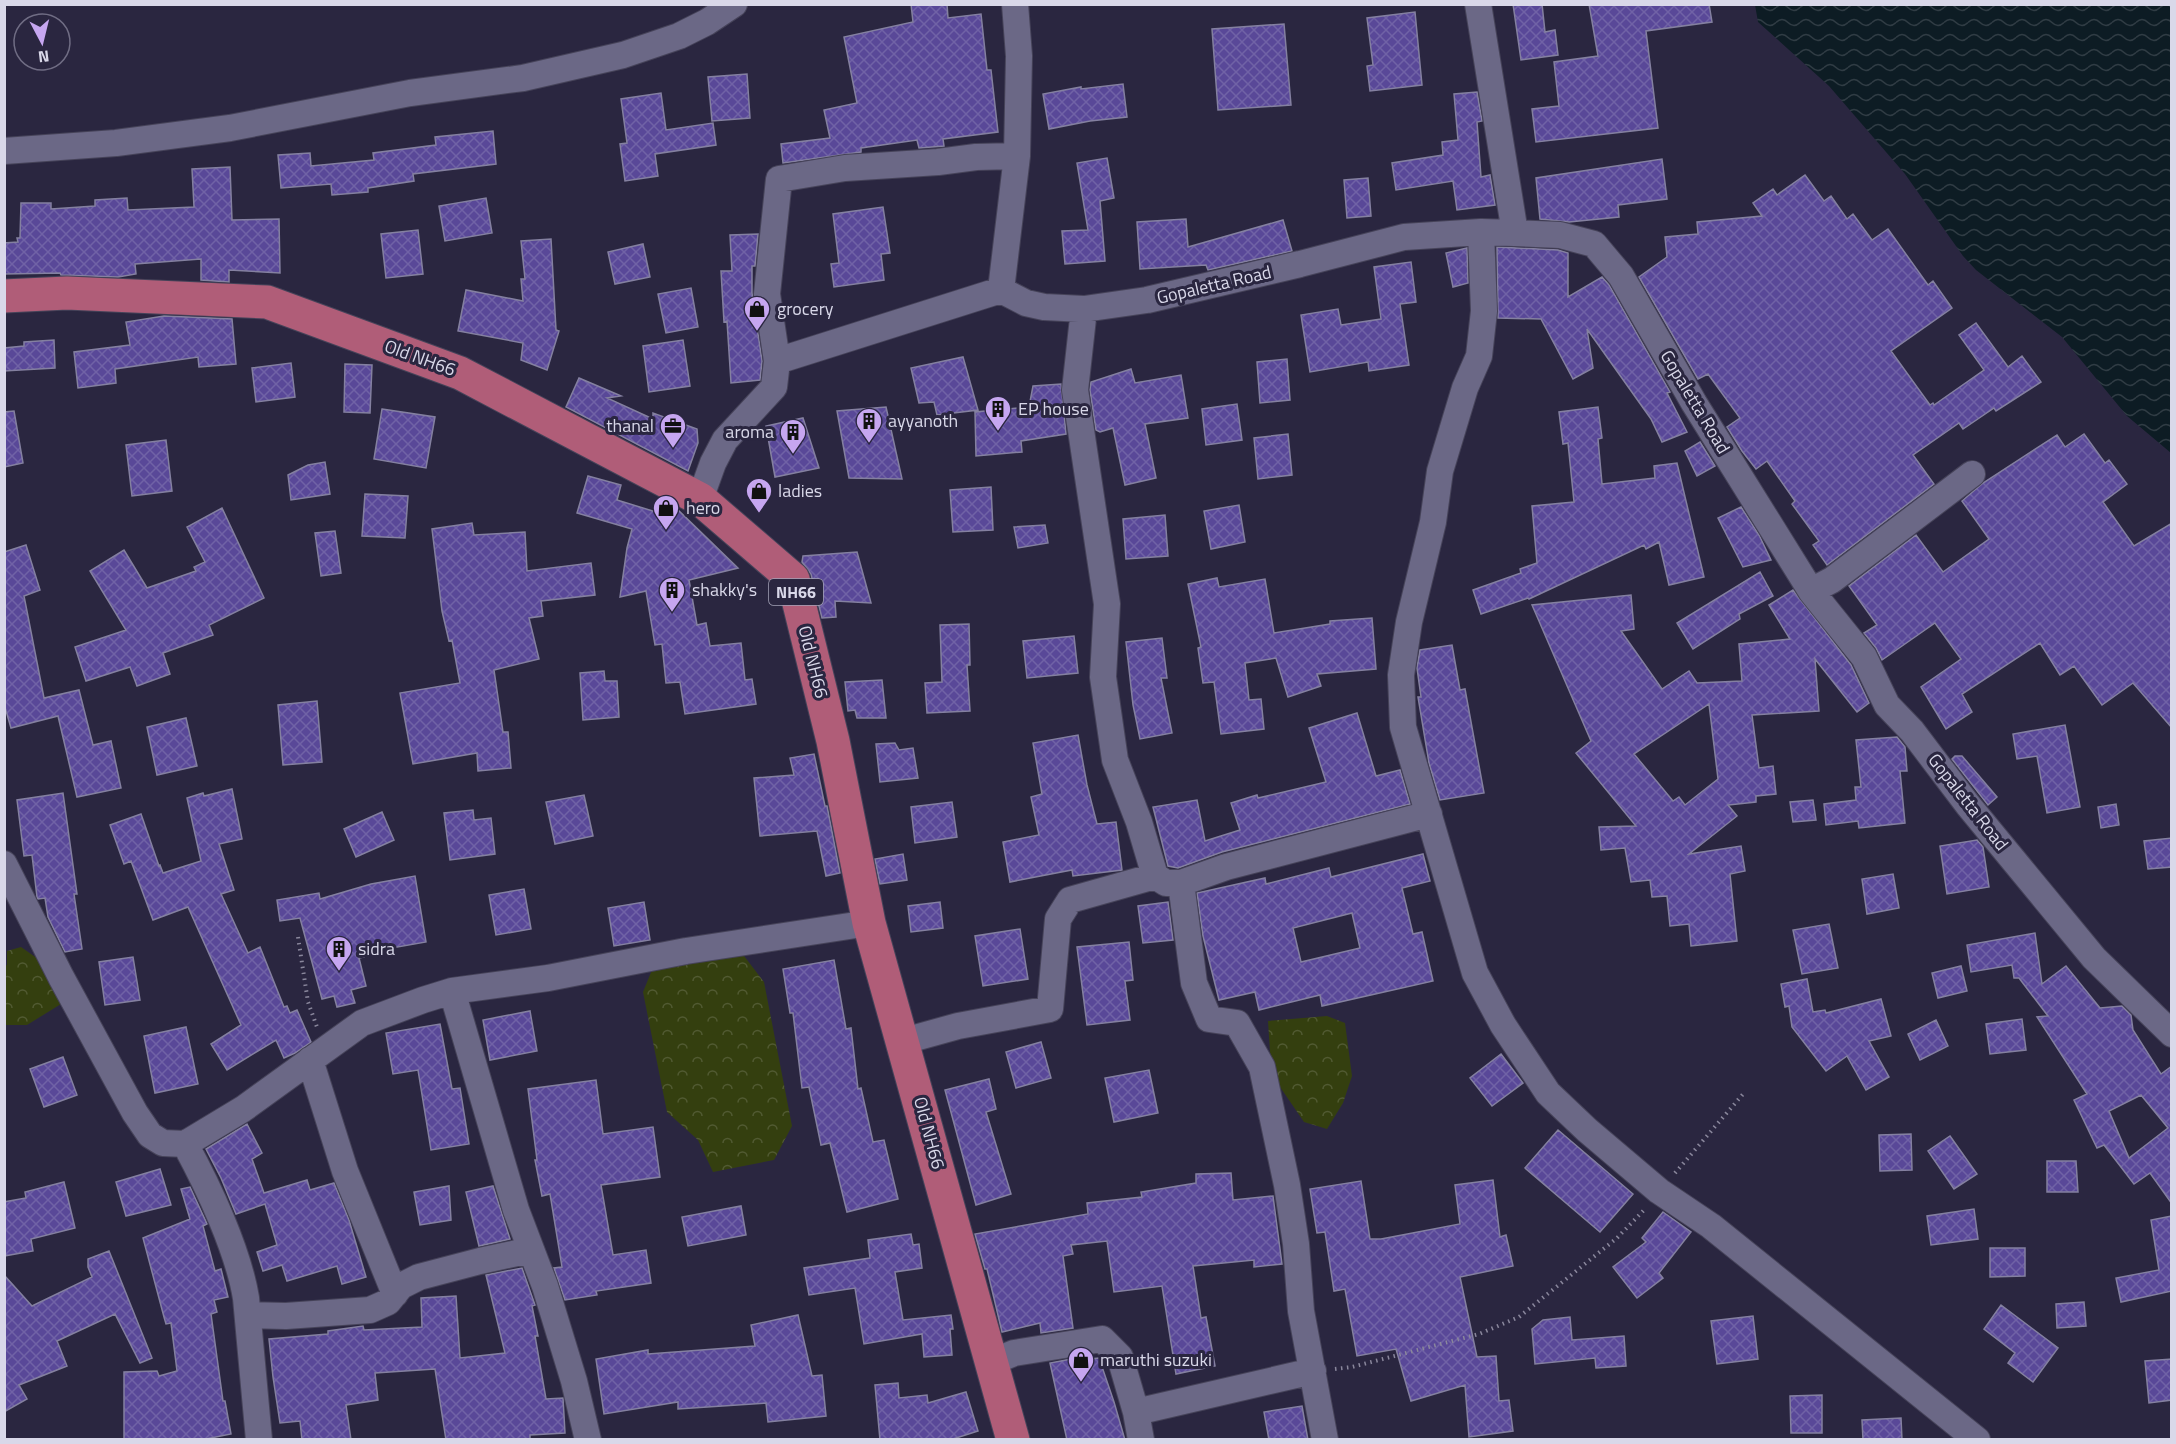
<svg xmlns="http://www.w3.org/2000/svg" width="2176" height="1444" font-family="'Titillium Web',sans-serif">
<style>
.forest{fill:url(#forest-crowns)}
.water{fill:url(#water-waves)}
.building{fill:url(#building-cross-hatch);stroke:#8480a0;stroke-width:1.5;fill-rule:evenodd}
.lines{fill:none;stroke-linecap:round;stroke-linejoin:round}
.street-casing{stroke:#464359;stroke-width:28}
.primary-casing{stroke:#464359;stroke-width:35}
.path{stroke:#8a879c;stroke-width:4;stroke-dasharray:1.5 4.5;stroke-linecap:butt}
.street{stroke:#6b6886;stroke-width:26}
.primary{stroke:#b05d78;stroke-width:33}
.labels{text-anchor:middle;stroke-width:6;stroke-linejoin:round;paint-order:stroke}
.shield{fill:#2a2640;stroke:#a4a3b6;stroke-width:1.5}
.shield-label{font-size:16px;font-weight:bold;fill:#d9d8e9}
.street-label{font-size:18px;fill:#d9d8e9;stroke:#2a2640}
.poi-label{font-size:18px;fill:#d9d8e9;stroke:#2a2640;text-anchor:start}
</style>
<defs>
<pattern id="forest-crowns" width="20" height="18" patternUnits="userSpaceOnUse" patternTransform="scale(1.5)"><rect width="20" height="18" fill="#343f0f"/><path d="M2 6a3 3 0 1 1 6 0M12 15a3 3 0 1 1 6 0" fill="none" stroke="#515a32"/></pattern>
<pattern id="water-waves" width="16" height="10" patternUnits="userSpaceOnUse" patternTransform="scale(1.5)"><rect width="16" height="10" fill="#0d1c24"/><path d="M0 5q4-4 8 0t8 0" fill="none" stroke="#303c44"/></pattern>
<pattern id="building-cross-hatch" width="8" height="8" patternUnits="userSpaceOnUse" patternTransform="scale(1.5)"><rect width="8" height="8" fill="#594898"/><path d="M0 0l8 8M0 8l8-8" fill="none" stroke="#7062a6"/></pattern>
</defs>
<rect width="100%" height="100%" fill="#2a2640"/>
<path class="forest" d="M21 947 41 961 61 1004 27 1025H5L4 966 7 965V951Z
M741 952 764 982 792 1126 774 1160 713 1172 698 1140 667 1112 643 992 654 965Z
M1327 1016 1345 1023 1352 1076 1343 1103 1327 1129 1304 1122 1278 1084 1270 1052 1268 1021Z"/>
<path class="water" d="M1755 5H2171V453L2127 416 2062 337 1976 270 1963 256 1905 174 1829 86 1758 22Z"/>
<path class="building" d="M911 4H947L948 18 981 14 987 70H991L998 132 943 139 944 146 919 148 917 140 861 148V152L783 163 781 144 830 138 824 110 857 103 844 37 913 22Z
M1513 4H1542L1545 32 1555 30 1558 55 1521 60Z
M1589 4H1709L1712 22 1646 31 1658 128 1536 142 1532 109 1559 106 1554 62 1598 56Z
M1415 12 1422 85 1370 91 1367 66 1373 65 1367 18Z
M1284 24 1291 105 1218 110 1212 29Z
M747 74 750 118 712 121 708 77Z
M1123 84 1127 117 1090 121 1049 129 1043 94 1081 87V89Z
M1477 92 1482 121 1477 122 1481 177 1490 175 1495 205 1457 210 1453 181 1396 190 1392 163 1443 155 1442 142 1458 140 1454 94Z
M661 93 666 130 713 123 716 145 655 154 658 176 625 181 620 144 627 143 621 99Z
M493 131 496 164 413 174 414 181 368 188V192L332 195 331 184 281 188 278 155 310 153 311 166 374 160 373 153 436 145 435 137Z
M1107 158 1114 198 1100 201 1105 261 1065 264 1062 231 1088 230 1077 163Z
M1662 159 1667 199 1618 205 1619 217 1569 222 1540 219 1536 178Z
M230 167 232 220 279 219 280 273 229 270V282L201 280V259L135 264 136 274 118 277 61 275 60 273 4 274V243L18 242 17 238H20L21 203H51V209L95 206V200L127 198 128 210 194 207 192 169Z
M1805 175 1824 201 1831 196 1847 219 1853 214 1872 240 1888 229 1928 285 1933 281 1952 308 1891 351 1930 405 1933 403 1934 405 1984 370 1959 335 1976 323 2008 367 2022 356 2041 382 1996 411 1994 408 1963 429 1959 423 1913 455 1934 484 1827 565 1813 545 1819 541 1792 504 1795 501 1767 461 1756 469 1742 451 1727 427 1740 418 1708 374 1698 379 1639 277 1667 257 1665 237 1698 234 1697 222 1762 216 1753 203 1773 189 1777 195Z
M1368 178 1371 216 1347 218 1344 180Z
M486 198 492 233 445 241 439 206Z
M883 207 890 253 881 254 884 280 834 287 831 264 839 263 833 214Z
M1186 219 1188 247 1283 220 1292 251 1208 270 1206 265 1140 269 1137 222Z
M418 230 423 274 386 278 381 234Z
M758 234 755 266H752V293L762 361 760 380 731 383 727 321 724 322 721 271H732L730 235Z
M551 239 556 330 559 331 547 370 521 360 523 343 458 331 466 290 523 301 521 279H525L521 241Z
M643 244 650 277 615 284 608 252Z
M1497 247 1558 250 1568 253V297L1602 277 1609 285 1670 392 1667 393 1687 432 1662 442 1651 419 1587 329 1593 368 1573 379 1541 319 1498 318Z
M1467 248 1468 283 1453 287 1446 253Z
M1411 262 1416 302 1400 304 1409 365 1369 371 1368 362 1310 372 1301 315 1338 309 1341 325 1381 319 1374 267Z
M691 288 698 327 666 333 658 294Z
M164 316 232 319 236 364 199 367 198 357 115 369 116 383 78 388 74 352 130 345 126 322Z
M54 340 55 368 4 371V348L24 346V342Z
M683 340 690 386 649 392 643 346Z
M963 357 978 410 937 415 934 402 919 403 911 368Z
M1287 359 1290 400 1260 403 1257 362Z
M291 363 295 397 256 402 252 368Z
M345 364 372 365 370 413 344 412Z
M1131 369 1135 383 1181 375 1188 418 1145 424 1156 478 1125 485 1113 428 1100 432 1096 430 1090 390 1091 382Z
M579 378 621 396 607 398 653 419V413L697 429 698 443 688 471 566 407Z
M1061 384 1066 434 1021 441 1022 452 976 456 975 412 1029 407 1033 386Z
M1237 404 1242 440 1206 445 1202 409Z
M886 407 902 479 849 478 837 411Z
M1598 407 1602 438 1598 439 1602 484 1655 478 1654 466 1677 463 1704 577 1669 585 1659 542 1646 549 1644 545 1529 599 1528 598 1481 614 1473 590 1521 573 1520 569 1537 563 1532 506 1574 502 1568 443 1563 444 1559 412Z
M382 409 435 417 426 468 374 459Z
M14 411 23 463 4 467V412Z
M803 418 819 468 775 477 766 426Z
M1288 434 1292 475 1258 479 1254 438Z
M2084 434 2105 463 2109 460 2127 484 2103 502 2134 546 2172 523V728L2133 683 2102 705 2074 666 2060 675 2040 643 1962 694 1972 712 1946 729 1921 687 1961 659 1935 623 1882 660 1876 648 1864 633 1877 625 1849 586 1916 535 1943 572 1989 539 1962 501 1983 483 2057 435 2065 447Z
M166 440 172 491 132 496 126 445Z
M1700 442 1715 466 1697 476 1685 451Z
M325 462 330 494 291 500 288 475 308 465Z
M588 476 621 485 617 500 656 512 660 499 675 507 738 568 689 580 697 625 706 623 710 646 741 643 745 680 752 679 756 704 685 714 680 682 666 683 662 644 655 645 646 591 620 597 627 548 632 529 577 513Z
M991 487 993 530 953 532 950 490Z
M365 494 408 496 405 538 362 536Z
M1239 505 1245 542 1211 549 1204 511Z
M1741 507 1759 535 1771 560 1743 567 1718 518Z
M222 508 264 598 209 625 213 635 163 653 170 674 137 686 130 667 86 681 75 647 126 630 90 571 124 550 147 588 196 571 194 567 205 562 187 527Z
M1165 515 1168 556 1126 559 1123 519Z
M472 523 474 535 525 532 527 571 591 563 595 595 541 601 543 616 529 618 539 659 494 670 503 732H508L511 768 478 771 477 753 413 764 400 693 460 683 452 640 449 641 442 611 432 529Z
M1045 525 1048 543 1018 548 1014 527Z
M335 531 341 573 321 576 315 533Z
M26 545 40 590 24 596 44 698 79 690 93 745 111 741 121 788 77 797 58 716 11 728 4 704V552Z
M857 552 871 603 835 601 836 617 822 618 811 574 802 562 803 556Z
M1760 572 1773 596 1739 614 1740 619 1693 649 1677 623Z
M1217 578 1219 587 1265 579 1274 633 1330 624V621L1372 618 1376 669 1317 674 1321 686 1288 697 1276 658 1245 663 1249 700 1261 699 1264 729 1221 734 1214 682 1203 683 1198 648 1201 647 1188 584Z
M1793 590 1851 665 1869 703 1857 712 1815 659 1819 711 1752 715 1759 768 1773 766 1776 794 1756 796V802L1728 805 1737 816 1689 854 1741 846 1745 871 1730 874 1737 941 1691 946 1689 924 1670 926 1667 896 1652 897 1650 880 1631 882 1625 848 1601 850 1599 827 1636 826 1576 753 1591 741 1532 605 1631 595 1634 629 1621 631 1662 689 1689 671 1697 683 1742 681 1739 644 1790 639 1769 605ZM1709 704 1718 779 1685 805 1679 797 1673 801 1634 754Z
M969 624 970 665H967L970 711 927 713 925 683 942 682 940 625Z
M1074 636 1078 673 1027 678 1023 641Z
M1162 638 1167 678H1161L1172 733 1140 739 1133 705 1126 642Z
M1452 645 1460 690 1465 689 1484 793 1440 800 1429 763 1418 697H1421L1417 668 1420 650Z
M604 671 605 681H617L619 717 583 720 580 673Z
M882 680 886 718H857L855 710 848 711 845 682Z
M317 701 322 762 283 765 278 705Z
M1357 713 1376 776 1400 770 1410 804 1222 852 1178 868 1168 866 1153 807 1197 800 1205 841 1240 830 1231 803 1257 795 1258 798 1326 782 1309 728Z
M186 718 197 766 157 775 147 727Z
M2065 725 2080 807 2047 813 2037 756 2017 759 2013 734Z
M1078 735 1087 785 1097 824 1116 822 1122 870 1073 876 1072 870 1010 882 1003 842 1039 835 1031 797 1042 794 1033 743Z
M1897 737 1905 747 1907 771H1900L1905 823 1859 828 1858 821 1826 825 1824 804 1856 800 1855 787H1861L1856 740Z
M895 743 899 750 913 748 918 778 880 782 876 744Z
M814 754 825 806H827L840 873 826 876 817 831 760 836 754 778 794 775 790 758Z
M1955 756H1962L1997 797 1988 805 1952 759Z
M232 789 242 839 219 844 234 890 221 894 248 953 260 947 284 1007 287 1006 290 1013 297 1010 311 1042 295 1053 284 1058 276 1040 227 1070 211 1044 241 1025 188 907 153 920 131 861 124 864 110 825 141 814 159 866 160 865 163 873 201 861 187 798 203 793 204 796Z
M63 793 77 894H74L82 949 65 952 48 917 45 898 38 899 37 897 32 855 24 856 17 800Z
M584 795 593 836 555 844 546 802Z
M1813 800 1816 820 1793 822 1790 802Z
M952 802 957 837 915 843 911 807Z
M2116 804 2119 825 2101 828 2098 807Z
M473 810 474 820 491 818 495 854 450 860 444 813Z
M382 812 394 840 356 857 344 829Z
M2172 838V867L2148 869 2144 841Z
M1977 840 1983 847 1989 887 1947 894 1940 846Z
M903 854 907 880 880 884 875 859Z
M1423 854 1430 881 1402 888 1413 934 1422 932 1433 981 1322 1006 1320 995 1259 1010 1255 992 1219 1000 1203 936 1197 893 1265 878 1266 884 1329 868 1331 877ZM1352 913 1360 948 1301 962 1293 928Z
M1893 874 1899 908 1867 914 1862 879Z
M415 876 426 942 363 953 364 957 359 958 366 986 351 990 355 1003 337 1007 334 996 322 999 300 918 280 921 277 900 319 893 320 899 371 884Z
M524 889 531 929 496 935 489 895Z
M644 902 650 940 614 946 608 908Z
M940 902 943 928 911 932 908 906Z
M1168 902 1173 940 1143 943 1138 906Z
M1829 924 1838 968 1802 974 1793 930Z
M1020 929 1028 979 983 986 975 936Z
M2035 933 2042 984 2066 966 2100 1008 2122 1006 2131 1015 2133 1030 2161 1074 2172 1066V1204L2150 1173 2134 1184 2104 1145 2097 1148 2074 1100 2087 1094 2037 1017 2048 1016 2019 978H2014L2012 965 1971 972 1967 945ZM2141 1095 2168 1128 2129 1158 2109 1111Z
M1129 942 1133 980 1125 981 1130 1020 1087 1025 1077 947Z
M133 957 140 1000 105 1005 99 962Z
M834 960 846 1029 851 1028 858 1089 861 1088 873 1142 884 1140 898 1199 847 1212 830 1143 821 1145 809 1087 802 1088 793 1013H790L783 969Z
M1961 966 1967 991 1938 998 1932 973Z
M1807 979 1813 1012 1825 1010 1826 1013 1881 999 1891 1036 1869 1041 1889 1077 1866 1090 1847 1056 1826 1071 1792 1027 1789 1006 1785 1007 1781 984Z
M530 1011 537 1051 490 1060 483 1020Z
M2022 1019 2026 1050 1990 1054 1986 1024Z
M1936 1020 1948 1046 1920 1060 1908 1034Z
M440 1024 452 1089 460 1088 469 1144 431 1150 418 1070 393 1074 386 1033Z
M186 1027 198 1084 155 1093 144 1036Z
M1041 1042 1051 1078 1016 1088 1006 1052Z
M1501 1054 1523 1083 1492 1106 1470 1078Z
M63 1057 77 1095 44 1107 30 1069Z
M1149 1070 1158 1113 1114 1122 1105 1078Z
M989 1079 996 1109 986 1112 1011 1194 976 1205 945 1090Z
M596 1080 603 1134 653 1127 660 1177 601 1185 613 1255 646 1250 651 1283 596 1291 597 1295 565 1300 554 1268 562 1267 550 1194 542 1196 535 1160H537L528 1089Z
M247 1124 262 1153 252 1159 264 1193 307 1180 310 1190 334 1183 349 1220 366 1277 342 1284 337 1266 287 1281 282 1265 263 1271 257 1252 277 1245 265 1204 236 1214 221 1178 206 1149Z
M1558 1130 1633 1194 1600 1232 1525 1168Z
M1911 1134 1912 1170 1880 1171 1879 1135Z
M1950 1136 1977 1174 1954 1189 1928 1151Z
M2047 1161H2076L2078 1192H2047Z
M160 1169 171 1205 126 1216 116 1182Z
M1231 1173 1233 1200 1273 1196 1282 1264 1254 1267V1260L1193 1266 1201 1318 1206 1317 1215 1366 1176 1374 1162 1286 1114 1292 1107 1241 1071 1245 1073 1254 1063 1256 1073 1328 1041 1333 1040 1323 1002 1332 987 1269H985L975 1234 1088 1214 1087 1203 1142 1197 1141 1192 1196 1183V1174Z
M1493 1180 1500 1237 1506 1235 1513 1266 1460 1277 1477 1357 1496 1356 1499 1401 1509 1400 1513 1431 1469 1437 1465 1385 1411 1401 1396 1349 1357 1356 1345 1289 1334 1291 1325 1232 1317 1233 1310 1189 1361 1181 1370 1239H1381L1460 1224 1455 1185Z
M64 1182 75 1228 31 1239 33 1251 4 1256V1202L26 1198 25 1192Z
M449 1186 451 1220 420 1225 414 1192Z
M493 1186 510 1239 479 1246 466 1192Z
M190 1187 207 1224 203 1226 215 1271 221 1269 228 1297 214 1300 217 1312 211 1314 223 1401H225L231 1434 201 1440H124V1372L157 1371 159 1376 177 1371 171 1323 166 1324 164 1317 143 1238 190 1219 181 1189Z
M741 1206 746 1235 688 1246 682 1217Z
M1974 1209 1978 1239 1931 1245 1927 1216Z
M1663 1212 1691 1232 1659 1273 1663 1278 1637 1298 1613 1267 1646 1242 1642 1238Z
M2172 1216V1291L2121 1302 2116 1278 2159 1270 2151 1220Z
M911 1234 913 1245 919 1244 922 1268 895 1272 903 1320 951 1315 953 1329H950L952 1355 924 1357 922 1334 864 1344 855 1288 809 1295 804 1268 870 1258 868 1240Z
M1990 1248H2025V1276L1990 1277Z
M109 1251 152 1358 140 1363 115 1314 57 1341 67 1366 19 1385 27 1399 4 1412V1275L32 1306 92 1277 88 1267V1259Z
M522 1268 535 1305 532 1306 538 1336H535L546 1399 563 1398 565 1433 530 1435V1440H446L435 1369 375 1373 378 1400 346 1405 351 1440H302L300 1421 280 1423 273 1377 269 1339 328 1334V1331L363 1326 364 1330 422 1327 421 1298 456 1296 460 1358 505 1353 486 1275Z
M2084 1302 2086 1326 2057 1328 2056 1304Z
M2001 1305 2058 1348 2033 1382 2008 1363 2015 1353 1984 1329Z
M798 1315 812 1376 822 1375 826 1416 768 1422 766 1403 678 1409V1402L604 1414 596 1359 648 1350V1354L755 1346 751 1325Z
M1753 1316 1758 1359 1717 1364 1711 1321Z
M1570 1317 1572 1340 1624 1336 1626 1366 1596 1368 1595 1358 1535 1364 1532 1329 1543 1320Z
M1077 1358V1360L1099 1358 1114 1402 1125 1440H1067L1050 1363Z
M2172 1359V1400L2149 1403 2145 1361Z
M898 1383 899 1398 927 1395 928 1403 966 1392 978 1431 950 1440H880L875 1385Z
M1822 1395V1433H1791L1790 1396Z
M1302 1406 1308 1440H1269L1264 1412Z
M1901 1418 1902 1440H1863L1862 1420Z"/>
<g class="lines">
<g class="street-casing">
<path id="street" d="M1478 4 1515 233
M4 151 116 143 230 128 410 93 523 78 623 55 679 36 707 22 734 4
M1481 232 1484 311 1479 356 1465 388 1440 471 1433 522 1409 622 1401 675 1403 727 1475 973 1503 1025 1548 1093 1587 1130 1659 1191 1711 1226 1977 1440
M1001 290 1026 303 1044 307 1084 309 1147 300 1300 264 1404 237 1481 232 1515 233 1560 235 1594 244 1621 276 1694 403 1811 591 1864 657 1887 705 1912 731 1968 805 2094 958 2172 1034
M1001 290 1017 156 1019 56 1015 4
M1084 309 1075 390 1107 604 1103 677 1115 760 1139 822 1155 876 1166 883H1181L1194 983 1209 1019 1237 1023 1262 1067 1287 1185 1296 1244 1301 1311 1325 1440
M777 361 1001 290
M700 499 713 463 725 440 774 387 777 361 767 294 779 179 845 168 938 162 976 157 1017 156
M1811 591 1832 580 1972 474
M4 864 61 977 135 1113 150 1135 163 1143 185 1144 243 1109 362 1023 423 1000 452 991 548 978 686 951 869 923
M1181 883 1226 867 1429 814
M452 991 516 1210 545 1286 574 1381 588 1440
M904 1041 958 1026 1050 1009 1058 919 1070 900 1155 876
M310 1060 345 1171 395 1294
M185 1144C209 1188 238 1250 246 1298L259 1440
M248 1315 286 1316 370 1310 388 1302 401 1286 419 1277 480 1261 531 1250
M992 1362 1014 1353 1102 1339 1120 1357 1136 1412 1141 1440
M1136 1412 1313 1371"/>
</g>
<g class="primary-casing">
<path id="primary" d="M4 296 67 293 267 302 460 373 700 499 793 579 833 741 869 923 1013 1440"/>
</g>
<path class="path" d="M298 937 308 1002 317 1027
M1675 1173 1744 1093
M1335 1369 1352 1367 1479 1334 1519 1317 1617 1238 1645 1209"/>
<use href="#street" class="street"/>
<use href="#primary" class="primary"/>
</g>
<defs>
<g id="shop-pin" transform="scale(1.35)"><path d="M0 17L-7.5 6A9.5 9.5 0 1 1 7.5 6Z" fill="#c6a6f0" stroke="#2a2640"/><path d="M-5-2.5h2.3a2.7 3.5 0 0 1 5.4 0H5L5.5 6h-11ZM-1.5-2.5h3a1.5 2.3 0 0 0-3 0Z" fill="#111"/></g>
<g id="building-pin" transform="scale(1.35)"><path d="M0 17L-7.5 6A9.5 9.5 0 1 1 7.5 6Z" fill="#c6a6f0" stroke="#2a2640"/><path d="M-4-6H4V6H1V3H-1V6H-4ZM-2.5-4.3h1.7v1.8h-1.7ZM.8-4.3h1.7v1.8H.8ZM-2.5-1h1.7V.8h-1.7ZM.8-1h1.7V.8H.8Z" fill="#111"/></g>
<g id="office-pin" transform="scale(1.35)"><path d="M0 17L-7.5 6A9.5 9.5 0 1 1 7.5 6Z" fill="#c6a6f0" stroke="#2a2640"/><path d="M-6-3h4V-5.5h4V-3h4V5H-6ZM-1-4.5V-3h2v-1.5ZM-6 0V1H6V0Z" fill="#111"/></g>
</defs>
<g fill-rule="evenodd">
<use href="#shop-pin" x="757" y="309"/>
<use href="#building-pin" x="998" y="409"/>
<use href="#building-pin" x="869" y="421"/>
<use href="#office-pin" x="673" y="426"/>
<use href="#building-pin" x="793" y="432"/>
<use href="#shop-pin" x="759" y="491"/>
<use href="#shop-pin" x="666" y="508"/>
<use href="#building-pin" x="672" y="590"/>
<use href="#building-pin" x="339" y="949"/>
<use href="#shop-pin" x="1081" y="1360"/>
</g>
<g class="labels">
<rect class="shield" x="769" y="579" width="54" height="26" rx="4.5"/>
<g class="shield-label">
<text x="796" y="598">NH66</text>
</g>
<g class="street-label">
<text transform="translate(1214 285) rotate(-13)" y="6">Gopaletta Road</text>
<text transform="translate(420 358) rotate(20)" y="6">Old NH66</text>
<text transform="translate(1695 402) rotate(59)" y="6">Gopaletta Road</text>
<text transform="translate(813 662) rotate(76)" y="6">Old NH66</text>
<text transform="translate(1968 802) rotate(52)" y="6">Gopaletta Road</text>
<text transform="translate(929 1133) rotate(75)" y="6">Old NH66</text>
</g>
<g class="poi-label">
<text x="777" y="315">grocery</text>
<text x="1018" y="415">EP house</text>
<text x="888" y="427">ayyanoth</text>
<text x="654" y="432" text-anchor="end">thanal</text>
<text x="774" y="438" text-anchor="end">aroma</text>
<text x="778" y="497">ladies</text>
<text x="686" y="514">hero</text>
<text x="692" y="596">shakky's</text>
<text x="358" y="955">sidra</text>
<text x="1100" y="1366">maruthi suzuki</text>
</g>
</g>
<rect width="2176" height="1444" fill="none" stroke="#d9d8e9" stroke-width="12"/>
<g transform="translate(42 42) rotate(173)"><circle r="28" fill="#2a2640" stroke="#706d84" stroke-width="1.5"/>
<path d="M0-4.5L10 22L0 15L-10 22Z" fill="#c6a6f0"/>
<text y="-9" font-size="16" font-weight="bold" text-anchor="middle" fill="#d9d8e9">N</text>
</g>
</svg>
